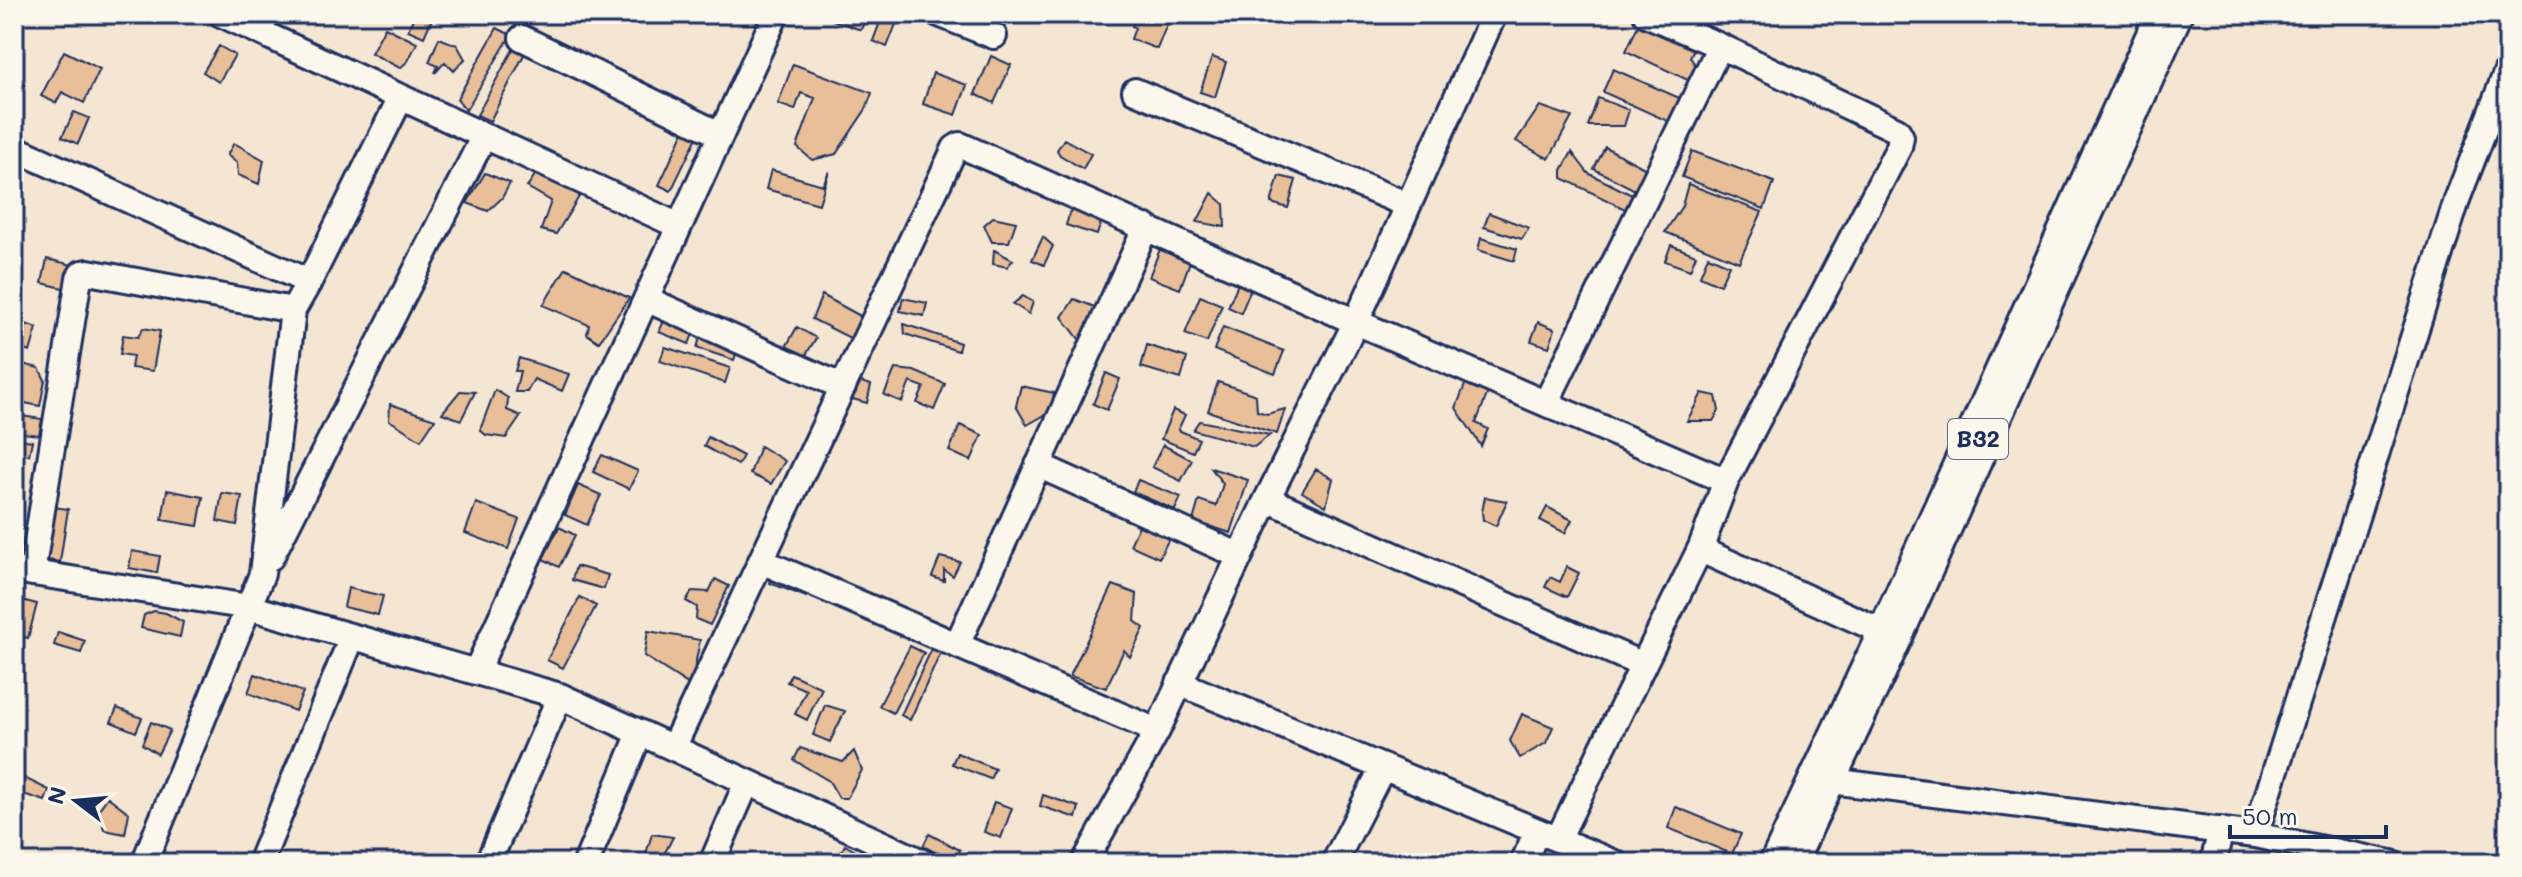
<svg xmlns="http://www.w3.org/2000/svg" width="2522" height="877" font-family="Mali,sans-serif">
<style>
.building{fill:#e8bf98;stroke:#1b2f5e;stroke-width:2}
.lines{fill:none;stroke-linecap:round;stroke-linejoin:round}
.street-casing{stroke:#1b2f5e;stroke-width:30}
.highway-casing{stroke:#1b2f5e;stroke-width:50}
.street{stroke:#fbf7ec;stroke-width:24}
.highway{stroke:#fbf7ec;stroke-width:44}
.labels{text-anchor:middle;stroke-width:6;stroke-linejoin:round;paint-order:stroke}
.shield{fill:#fbf7ec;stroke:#5e6b89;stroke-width:2}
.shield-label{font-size:24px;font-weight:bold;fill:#1b2f5e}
</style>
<rect width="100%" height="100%" fill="#f5e6d3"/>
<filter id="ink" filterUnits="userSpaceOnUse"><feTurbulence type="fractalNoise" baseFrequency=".0125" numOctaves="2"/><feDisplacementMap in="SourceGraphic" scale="16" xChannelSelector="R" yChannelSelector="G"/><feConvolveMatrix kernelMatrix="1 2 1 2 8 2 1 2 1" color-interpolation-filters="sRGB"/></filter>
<g filter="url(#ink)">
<path class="building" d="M289 14H317L315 23 288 17Z
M415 14H434L424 37 408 30Z
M822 14H861L866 16 861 30 821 16Z
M883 14 898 19 887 47 873 41Z
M1136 14H1171L1157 49 1131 39 1135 28 1132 26Z
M1642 17 1697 42 1690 57 1698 69 1692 82 1626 51Z
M385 27 417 43 408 61 400 68 371 53Z
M497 28 511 35 466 110 457 99Z
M439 38 457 45 465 59 454 71 445 62 435 73 438 66 429 62Z
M517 42 528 47 490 121 477 115Z
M219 46 235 55 219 82 203 72Z
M64 51 100 69 84 103 62 92 56 103 41 96Z
M991 56 1011 65 994 103 975 94Z
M1212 57 1226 62 1215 97 1200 92Z
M793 64 872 93 866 109 836 154 812 160 797 147 815 98 801 93 795 110 778 104Z
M1613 69 1684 100 1674 124 1603 92Z
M933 73 967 85 956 115 923 104Z
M1598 98 1629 110 1624 126H1588Z
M1540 106 1572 117 1549 159 1516 141Z
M74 112 89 118 78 144 62 137Z
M686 127 699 133 671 191 659 185Z
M1064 139 1091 154 1083 169 1060 155 1057 150Z
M234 143 264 160 259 184 238 175 237 163 227 155Z
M1605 147 1650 171 1639 192 1594 169Z
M1692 151 1774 182 1764 209 1682 177Z
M1572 152 1588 173 1638 198 1631 212 1562 178V170Z
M539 169 582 192 556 234 541 230 551 201 527 187Z
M771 170 823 185 829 171 819 204 766 189Z
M485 173 510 183 502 198 488 211 467 203Z
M1279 176 1296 180 1288 208 1271 203Z
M1688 184 1762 212 1739 262 1665 232 1682 206Z
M1212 193 1224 204 1225 227 1197 222Z
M1071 209 1102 219 1097 235 1066 225Z
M1489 213 1529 228 1522 239 1484 227Z
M993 217 1016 222 1009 242H992L984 225Z
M1043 237 1053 246 1044 265 1032 260Z
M1481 238 1517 249 1514 261 1478 250Z
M1162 244 1192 256 1180 289 1149 277Z
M1671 245 1696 255 1690 270 1665 261Z
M994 250 1013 260 1007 267 993 264Z
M1708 256 1729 265 1720 285 1700 276Z
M47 259 77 266 71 290 42 283Z
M566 268 629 298 599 342 587 334 589 325 543 305Z
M1240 279 1253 284 1241 313 1228 307Z
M822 295 864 318 852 339 812 319Z
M1023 296 1033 302 1029 314 1013 304Z
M1200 296 1222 305 1207 342 1185 334Z
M903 298 927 303 924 316 900 311Z
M1074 299 1100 309 1083 344 1062 317Z
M666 316 695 329 689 344 659 332Z
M14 320 37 328 30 352 14 347Z
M1538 322 1555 329 1549 347 1531 341Z
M904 324 960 343 958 351 905 334Z
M797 327 816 338 804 358 786 347Z
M1223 327 1284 351 1275 374 1214 350Z
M143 328 160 331 153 371 131 368 133 356 120 354 123 335 138 337Z
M701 334 739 346 734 360 697 348Z
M1147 345 1187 358 1181 379 1141 367Z
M665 347 730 368 725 383 660 361Z
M519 358 569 374 562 391 534 379 527 392H515L520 371H515Z
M14 362 39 368 45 380 40 406 14 401Z
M895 369 914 371 945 384 934 410 917 403 924 387 910 382 902 402 884 395Z
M1106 373 1120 379 1107 410 1093 404Z
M854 380 871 385 867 403 849 398Z
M1218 382 1256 395 1257 411 1267 414 1285 409 1277 434 1208 411Z
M1466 382 1488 392 1476 423 1488 429 1481 446 1456 408Z
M1021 386 1054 393 1050 412 1027 425 1016 406Z
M495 390 508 398 507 410 521 416 506 438 486 435 480 430Z
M460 391 475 392 461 420 442 413Z
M1702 393 1716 396 1719 411 1713 421H1687Z
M390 404 435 419 421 440 389 420Z
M1173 410 1185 415 1178 430 1199 439 1193 452 1161 439Z
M14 415 42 419 39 435 14 432Z
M1199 421 1270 435 1254 447 1193 430Z
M960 425 982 435 971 461 949 451Z
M708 437 743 456 738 465 704 446Z
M14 438 32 441 29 455 14 453Z
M1163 445 1192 460 1181 481 1152 467Z
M760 446 785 461 771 484 750 474Z
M602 455 638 471 629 489 593 472Z
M1211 468 1248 480 1231 533 1193 521 1199 500 1216 506 1223 484Z
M1316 469 1333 479 1326 506 1302 492Z
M1138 480 1181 497 1175 510 1133 492Z
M578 485 601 495 587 525 565 515Z
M167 490 203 497 198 526 162 520Z
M222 493 242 496 237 525 217 521Z
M1485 497 1507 501 1496 526 1483 520 1482 512Z
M476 503 519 519 508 549 465 533Z
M54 507 68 509 60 562 47 560Z
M1547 507 1572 520 1565 533 1540 520Z
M1142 519 1172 533 1159 558 1130 545Z
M559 527 575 535 559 567 543 559Z
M132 551 160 556 157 573 129 568Z
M940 557 960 562 953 576 944 570V581L932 577Z
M576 566 608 575 604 589 572 580Z
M1567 567 1579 573 1567 597 1545 587 1550 577 1560 582Z
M774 575 809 588 806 597 770 583Z
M715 579 729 586 710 625 696 619 697 607 686 601 692 591 709 592Z
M1113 585 1137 594 1135 621 1144 628 1130 657 1124 650 1106 688 1070 676Z
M348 588 383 596 378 615 344 607Z
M580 597 596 606 563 668 547 660Z
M14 598 37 604 28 638 14 635Z
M154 611 166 613 183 622 180 637 141 628 144 615Z
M648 631 700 640 691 686 644 656Z
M58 632 85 641 81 653 54 645Z
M910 646 924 653 893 713 879 706Z
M933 646 942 650 910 720 901 715Z
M255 674 303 692 295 711 248 693Z
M791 674 822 688 807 720 795 714 806 690 787 682Z
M825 705 845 711 830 742 813 735Z
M117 708 142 718 136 732 111 722Z
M1522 714 1553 727 1546 743 1520 758 1510 741Z
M151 722 170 730 158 754 142 744Z
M800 748 843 762 854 751 862 770 847 798H839L829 781 794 760Z
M957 753 995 769 990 779 952 764Z
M14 771 18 775 49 790 45 801 14 791Z
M1043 795 1079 807 1076 818 1040 806Z
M108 797 129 813 125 834 104 830 99 809Z
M994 802 1012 808 1001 838 984 832Z
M1676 807 1741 834 1732 854 1668 828Z
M652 834 673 837 660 862 646 854Z
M929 834 960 850 954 862 923 846Z
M845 845 876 863H835Z"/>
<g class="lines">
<g class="street-casing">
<path id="street" d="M221 14 679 226
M939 14 994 36
M522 38 721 135
M1135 91 1408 205
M14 148 309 282 293 310 262 574 144 863
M309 282 401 97
M646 299 843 387
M1546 403 1720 46
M1038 465 1240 556
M1267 499 1643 665
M1701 547 1712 555 1890 635
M271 557 484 136
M761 561 1157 731
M14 570 249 607 560 696 924 863
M32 573 79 278 82 273 88 272 293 310
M957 645 1146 227
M476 672 776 14
M1179 683 1615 863
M673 748 955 148 960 145 1356 322 1726 481
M1821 782H1839L2255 835 2458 197 2508 68
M2255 835 2391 863
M1558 839 1701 547 1726 481 1899 147 1901 137 1897 130 1720 46 1646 14
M260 863 352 637
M488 863 560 696
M586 863 640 733
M712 863 747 782
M1084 863 1157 731 1267 499 1356 322 1494 14
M1334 863 1383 767
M1523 863 1537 831
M2213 863 2221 830"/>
</g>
<g class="highway-casing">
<path id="highway" d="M1783 863 1890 635 2169 14"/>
</g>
<use href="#street" class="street"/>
<use href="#highway" class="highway"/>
</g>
</g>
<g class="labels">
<rect class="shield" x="1948" y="419" width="60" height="40" rx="6"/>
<g class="shield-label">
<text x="1978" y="447">B32</text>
</g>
</g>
<rect width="2522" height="877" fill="none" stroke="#fbf7ec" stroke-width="48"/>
<rect x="24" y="24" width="2474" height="829" fill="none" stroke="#1b2f5e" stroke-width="3" filter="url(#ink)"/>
<g transform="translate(76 801) rotate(286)" stroke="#fbf7ec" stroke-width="6" paint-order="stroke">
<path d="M0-6L14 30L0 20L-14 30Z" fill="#1b2f5e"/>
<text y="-12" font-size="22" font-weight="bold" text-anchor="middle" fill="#1b2f5e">N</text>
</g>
<path d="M2230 825v12h156v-12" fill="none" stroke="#1b2f5e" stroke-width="4"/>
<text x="2242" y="825" font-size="24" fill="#1b2f5e" stroke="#fbf7ec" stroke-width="6" paint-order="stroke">50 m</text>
</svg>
